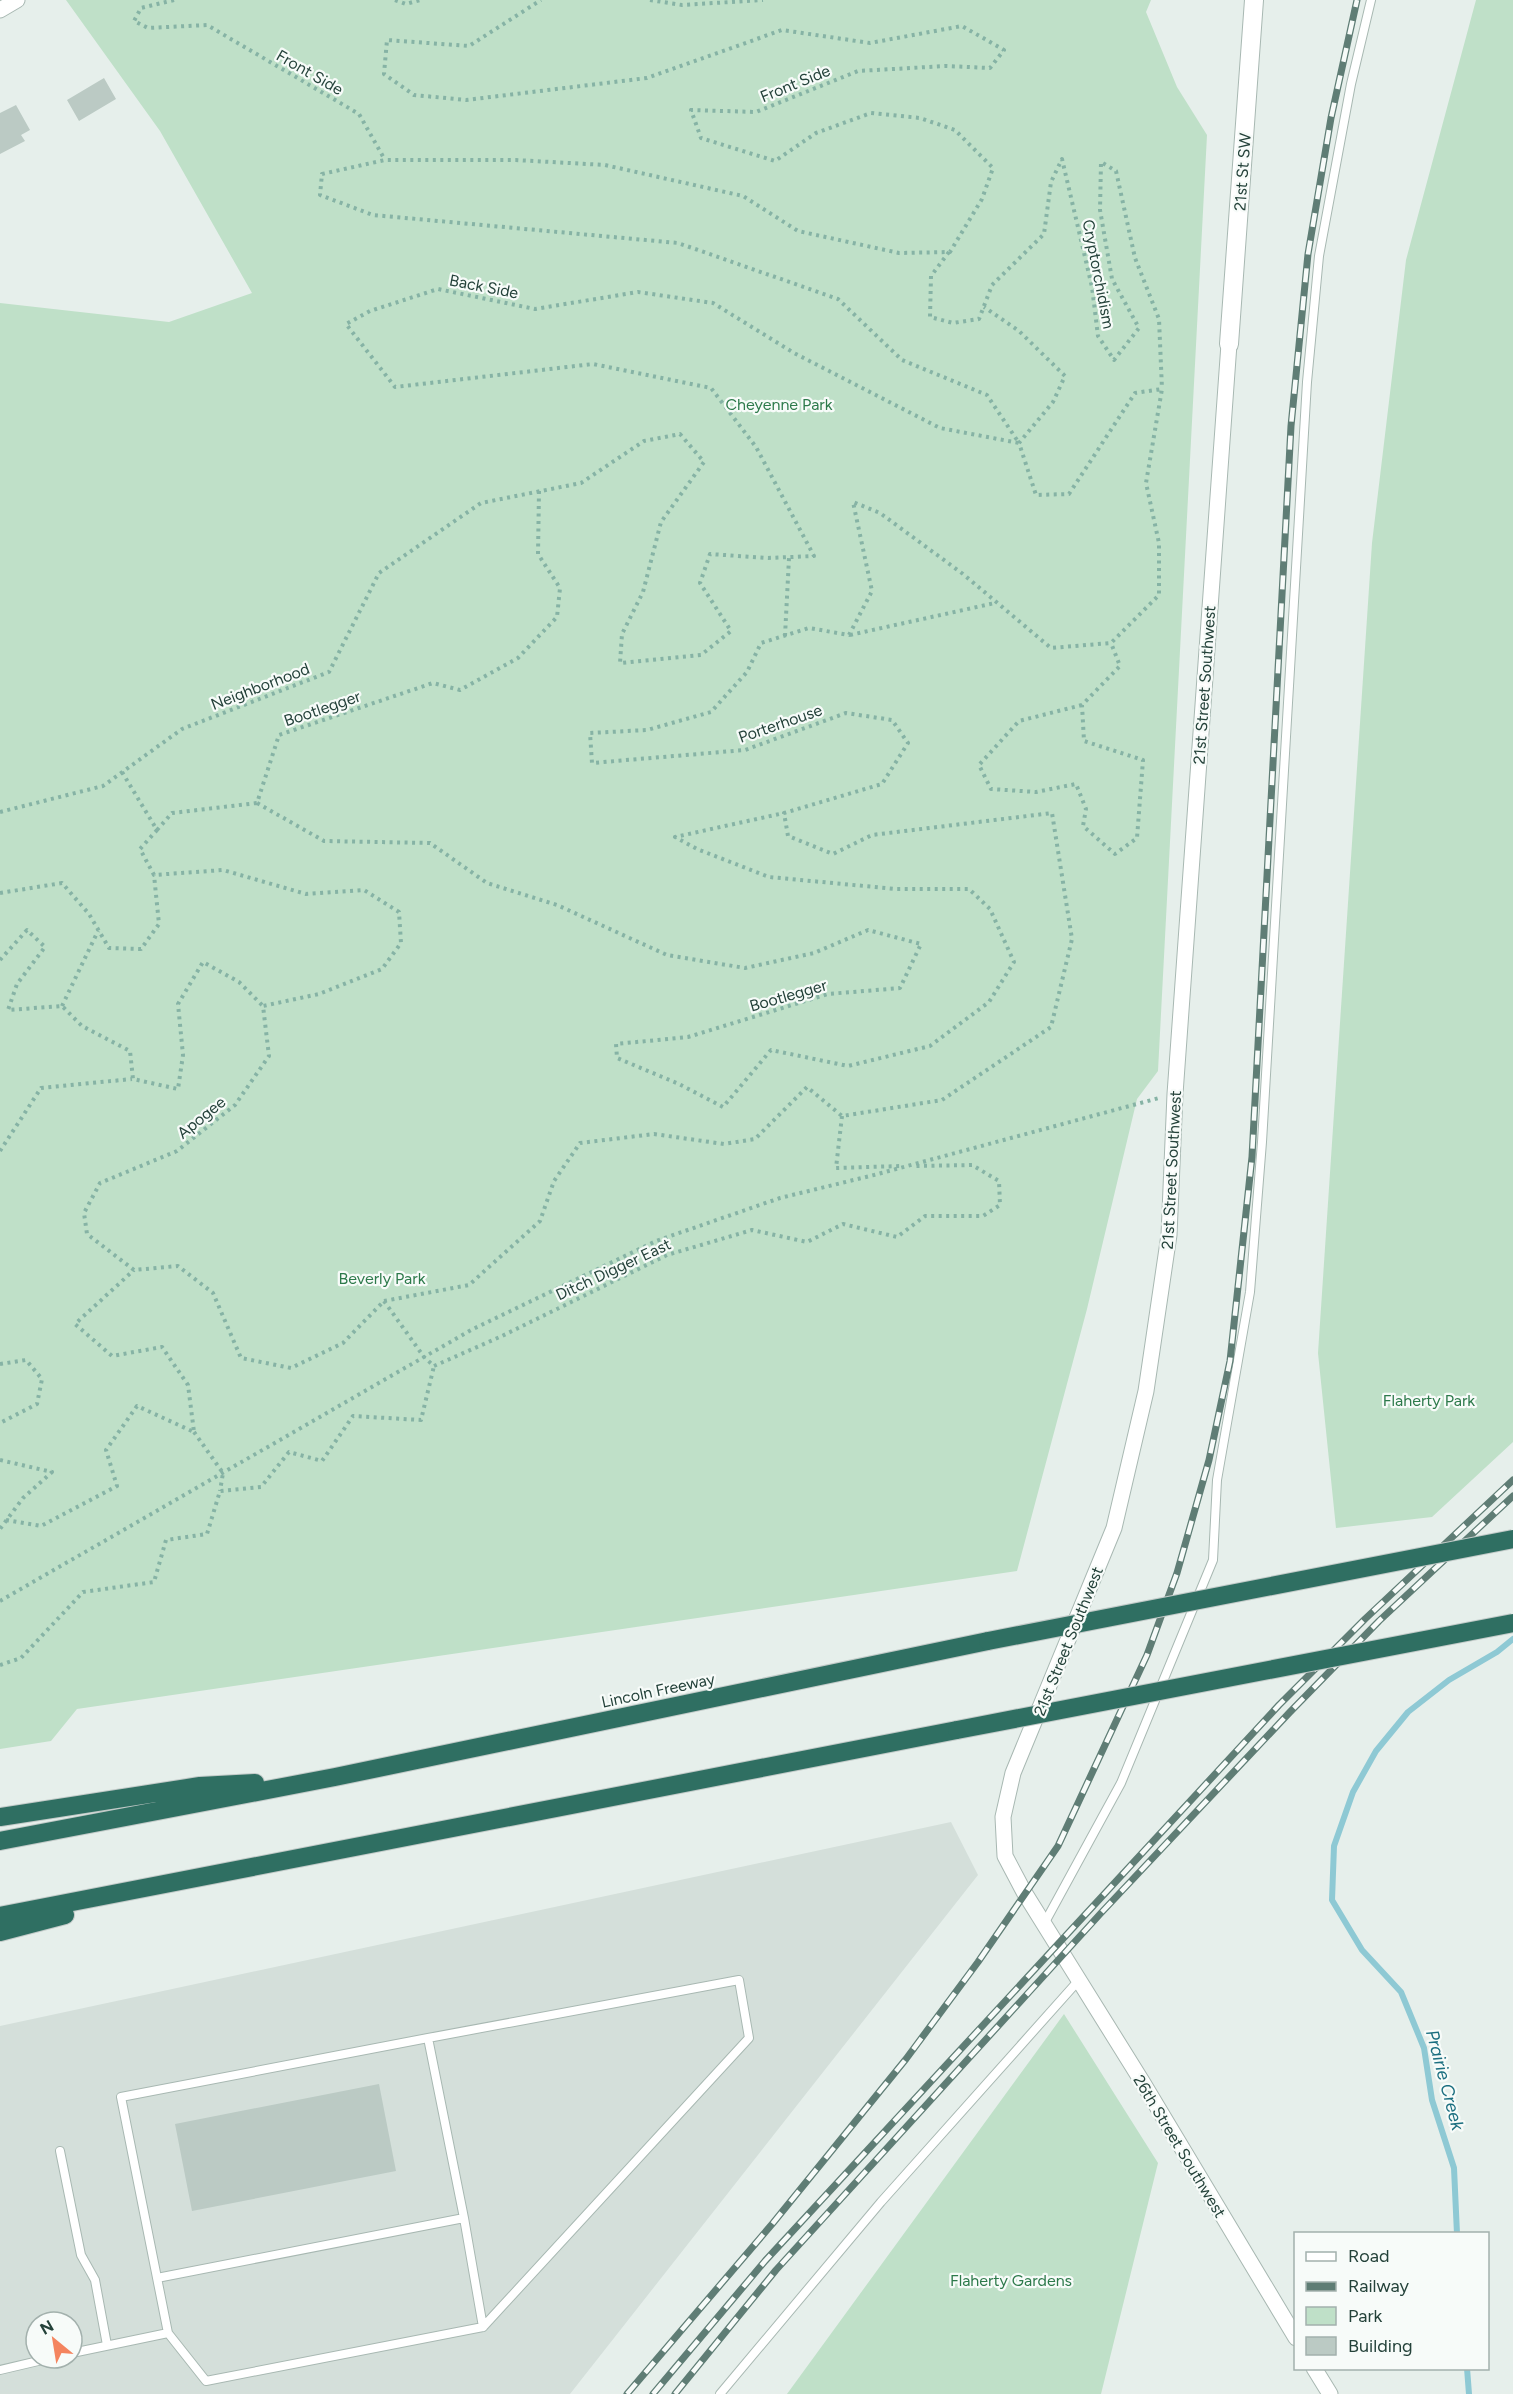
<svg xmlns="http://www.w3.org/2000/svg" width="1513" height="2394" font-family="Figtree,sans-serif">
<style>
.built{fill:#d4dfda;fill-rule:evenodd}
.green{fill:#bfe0c8}
.lines{fill:none;stroke-linecap:round;stroke-linejoin:round}
.stream{stroke:#8ec9d4;stroke-width:6}
.building{fill:#bbcac4}
.service-casing{stroke:#a8b8b2;stroke-width:10}
.minor-casing{stroke:#a8b8b2;stroke-width:17}
.tertiary-casing{stroke:#a8b8b2;stroke-width:20}
.motorway-casing{stroke:#c2cac8;stroke-width:20}
.path{stroke:#86b3a5;stroke-width:4;stroke-dasharray:3 4.5;stroke-linecap:butt}
.service{stroke:#fff;stroke-width:8}
.minor{stroke:#fff;stroke-width:15}
.tertiary{stroke:#fff;stroke-width:18}
.motorway{stroke:#2f6f62;stroke-width:18}
.rail-casing{stroke:#5f7d75;stroke-width:7}
.rail{stroke:#f7fbf9;stroke-width:4.5;stroke-dasharray:14;stroke-linecap:butt}
.motorway-bridge-casing{stroke:#c2cac8;stroke-width:20;stroke-linecap:butt}
.motorway-bridge{stroke:#2f6f62;stroke-width:18}
.labels{text-anchor:middle;stroke-width:4.5;stroke-linejoin:round;paint-order:stroke}
.street-label{font-size:16px;fill:#24423a;stroke:#f7fbf9}
.park-label{font-size:16px;fill:#2d7a4b;stroke:#f7fbf9}
.water-label{font-size:18px;font-style:italic;fill:#1c6f80;stroke:#f7fbf9}
</style>
<rect width="100%" height="100%" fill="#e6efeb"/>
<path class="built" d="M951 1822 978 1875 570 2394H0V2026ZM36 2322H72V2358H36Z"/>
<path class="green" d="M66 0H1151L1146 12 1177 87 1207 135 1158 1071 1137 1099 1087 1309 1017 1571 77 1709 51 1741 0 1749V303L169 322 252 293 160 131Z
M1476 0H1513V1442L1432 1517 1336 1528 1318 1353 1372 543 1406 260Z
M1064 2014 1158 2163 1101 2394H787Z"/>
<g class="lines">
<path class="stream" d="M1457 2234 1454 2168 1432 2100 1424 2048 1401 1992 1362 1950 1332 1900 1334 1846 1353 1792 1376 1751 1408 1712 1449 1680 1497 1652 1513 1639
M1467 2368 1469 2394"/>
</g>
<path class="building" d="M104 78 116 99 79 121 67 100Z
M16 105 30 130 21 135 25 141 0 154V113Z
M379 2084 396 2171 192 2211 175 2124Z"/>
<g class="lines">
<g class="service-casing">
<path id="service" d="M1044 1924 1121 1783 1213 1560 1217 1480 1250 1292 1262 1142 1307 382 1319 256 1351 84 1371 0
M428 2038 739 1980 749 2038 483 2327
M60 2151 81 2255 95 2280 107 2345
M157 2278 464 2218 428 2038 121 2097 168 2333 206 2381 483 2327 464 2218
M72 2353 168 2333
M0 2370 51 2358
M720 2394 881 2202 1079 1980"/>
</g>
<g class="minor-casing">
<path id="minor" d="M0 10 17 0
M1229 344 1175 1094 1169 1235 1146 1391 1114 1528 1013 1773 1003 1817 1005 1856 1024 1892 1143 2083 1296 2338
M1314 2368 1330 2394"/>
</g>
<g class="tertiary-casing">
<path id="tertiary" d="M1229 344 1254 0"/>
</g>
<g class="motorway-casing">
<path id="motorway" d="M0 1817 200 1786 255 1783
M0 1841 335 1777 988 1641
M0 1916 957 1730
M0 1932 65 1915"/>
</g>
<path class="path" d="M174 0 141 8 134 21 148 28 207 25 359 114 385 160
M395 0 406 4 420 0
M650 0 682 5 763 0
M949 252 931 276 930 317 953 323 979 319 992 285 1044 234 1051 182 1062 159 1092 287 1098 336 1114 360 1139 328 1112 279 1100 210 1101 162 1116 171 1135 258 1159 319 1162 389
M539 491 538 554 560 588 557 617 518 658 460 690 433 683 279 735 257 803 324 841 430 843 487 883 557 905 667 955 745 968 814 953 868 930 921 944 900 988 828 994 688 1037 616 1044 617 1058 679 1084 723 1107 771 1050 848 1066 930 1046 989 1002 1014 962 990 909 969 889H896L769 877 697 849 675 837 784 813
M850 635 995 603
M785 636 789 558
M1082 705 1019 721 979 765 991 789 1036 792 1076 784 1086 809 1083 826 1115 854 1137 838 1143 760 1084 741 1082 705 1120 666 1111 643
M122 772 157 830 140 849 154 875 223 870 306 894 364 890 399 912 401 943 382 969 319 994 263 1006 269 1056 235 1105 177 1151 100 1183 84 1213 87 1234 134 1270 178 1266 213 1293 241 1358 291 1368 343 1343 384 1301
M0 812 103 786 182 729 329 672 379 573 481 503 581 483 644 441 680 434 704 462 661 522 643 592 622 634 620 663 701 655 731 631 700 583 710 554 768 558 814 556 756 447 711 388 593 364 395 387 346 324 370 311 438 289 535 309 638 292 713 303 794 353 940 428 1019 443 987 395 902 360 838 299 678 243 373 215 320 195 322 174 385 160H516L605 165 743 196 798 231 899 253 950 252 982 199 993 168 955 130 920 118 871 113 816 133 775 161 701 138 691 110 756 112 858 71 946 66 990 68 1004 50 962 26 870 43 782 30 647 78 466 100 414 95 384 74 387 40 469 46 541 0
M157 830 172 813 257 803
M0 893 62 883 89 914 109 948 141 949 159 924 154 875
M0 960 27 930 45 947 17 984 8 1010 62 1006 82 1026 130 1051 133 1079 178 1089 183 1055 178 1004 203 962 239 982 263 1006
M62 1006 98 931
M842 1116 836 1168 901 1166
M0 1151 41 1088 132 1079
M384 1301 469 1285 540 1221 554 1181 580 1143 654 1134 724 1144 755 1139 807 1087 842 1116 942 1100 1051 1027 1072 939 1052 813 872 835 833 854 788 836 784 813 882 784 908 743 892 720 846 713 745 750 592 763 590 733 647 730 711 712 747 672 761 643 809 628 849 635 872 591 853 502 880 513 963 574 1051 648 1111 643 1159 595V543L1146 483 1162 389 1135 393 1069 494 1036 495 1019 443 1053 402 1065 376 1019 331 984 307
M384 1301 424 1357 434 1366
M0 1364 26 1360 42 1379 37 1404 0 1423
M434 1366 502 1336 667 1255 752 1230 807 1242 843 1224 897 1237 925 1216H983L1000 1205 999 1181 972 1165 914 1166
M194 1432 223 1473 220 1491
M0 1460 52 1472 23 1498 0 1529
M6 1520 41 1526 117 1486 106 1450 137 1406 194 1432 188 1385 162 1347 112 1356 75 1324 134 1270
M0 1601 471 1330 656 1241 780 1198 874 1175 1159 1098
M0 1665 21 1658 83 1592 154 1582 166 1540 207 1534 220 1491 261 1487 289 1452 322 1461 353 1416 421 1420 434 1366"/>
<use href="#service" class="service"/>
<use href="#minor" class="minor"/>
<use href="#tertiary" class="tertiary"/>
<use href="#motorway" class="motorway"/>
<g class="rail-casing">
<path id="rail" d="M627 2394 773 2223 906 2059 978 1962 1058 1846 1147 1655 1177 1573 1209 1460 1230 1361 1252 1157 1291 426 1308 254 1331 118 1357 0
M653 2394 765 2261 1279 1705 1365 1619 1513 1480
M675 2394 776 2270 1101 1913 1290 1712 1379 1621 1513 1496"/>
</g>
<use href="#rail" class="rail"/>
<g class="motorway-bridge-casing">
<path id="motorway-bridge" d="M988 1641 1513 1539
M957 1730 1513 1623"/>
</g>
<use href="#motorway-bridge" class="motorway-bridge"/>
</g>
<g class="labels">
<g class="street-label">
<text transform="translate(310 72) rotate(30)" y="6">Front Side</text>
<text transform="translate(795 83) rotate(-22)" y="6">Front Side</text>
<text transform="translate(1242 172) rotate(-86)" y="6">21st St SW</text>
<text transform="translate(1099 274) rotate(79)" y="6">Cryptorchidism</text>
<text transform="translate(484 286) rotate(11)" y="6">Back Side</text>
<text transform="translate(1204 685) rotate(-86)" y="6">21st Street Southwest</text>
<text transform="translate(260 686) rotate(-21)" y="6">Neighborhood</text>
<text transform="translate(322 708) rotate(-19)" y="6">Bootlegger</text>
<text transform="translate(780 723) rotate(-19)" y="6">Porterhouse</text>
<text transform="translate(788 995) rotate(-16)" y="6">Bootlegger</text>
<text transform="translate(201 1117) rotate(-39)" y="6">Apogee</text>
<text transform="translate(1171 1170) rotate(-87)" y="6">21st Street Southwest</text>
<text transform="translate(613 1269) rotate(-25)" y="6">Ditch Digger East</text>
<text transform="translate(1068 1641) rotate(-68)" y="6">21st Street Southwest</text>
<text transform="translate(658 1690) rotate(-12)" y="6">Lincoln Freeway</text>
<text transform="translate(1180 2146) rotate(59)" y="6">26th Street Southwest</text>
</g>
<g class="park-label">
<text x="779" y="410">Cheyenne Park</text>
<text x="382" y="1284">Beverly Park</text>
<text x="1429" y="1406">Flaherty Park</text>
<text x="1011" y="2286">Flaherty Gardens</text>
</g>
<g class="water-label">
<text transform="translate(1445 2080) rotate(75)" y="6">Prairie Creek</text>
</g>
</g>
<rect x="1294" y="2232" width="195" height="138" fill="#f7fbf9" stroke="#a3b1ad" stroke-width="1.5"/>
<rect x="1306" y="2252" width="30" height="9" fill="#ffffff" stroke="#a3b1ad" stroke-width="1.5"/>
<text x="1348" y="2262" font-size="18" fill="#24423a">Road</text>
<rect x="1306" y="2282" width="30" height="9" fill="#5f7d75" stroke="#a3b1ad" stroke-width="1.5"/>
<text x="1348" y="2292" font-size="18" fill="#24423a">Railway</text>
<rect x="1306" y="2307" width="30" height="18" fill="#bfe0c8" stroke="#a3b1ad" stroke-width="1.5"/>
<text x="1348" y="2322" font-size="18" fill="#24423a">Park</text>
<rect x="1306" y="2337" width="30" height="18" fill="#bbcac4" stroke="#a3b1ad" stroke-width="1.5"/>
<text x="1348" y="2352" font-size="18" fill="#24423a">Building</text>
<g transform="translate(54 2340) rotate(330)"><circle r="28" fill="#f7fbf9" stroke="#a3b1ad" stroke-width="1.5"/>
<path d="M0-4.5L10 22L0 15L-10 22Z" fill="#f4845f"/>
<text y="-9" font-size="16" font-weight="bold" text-anchor="middle" fill="#24423a">N</text>
</g>
</svg>
